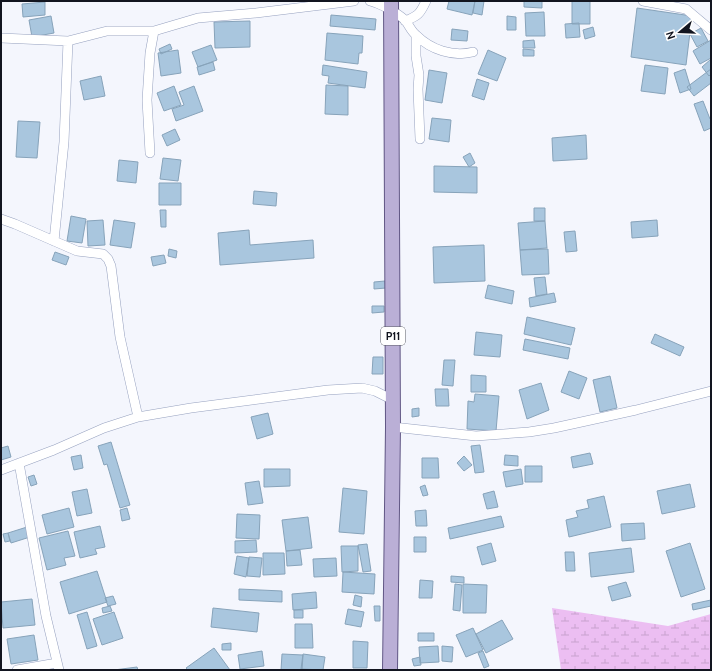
<svg xmlns="http://www.w3.org/2000/svg" width="712" height="671" font-family="Cabin,sans-serif">
<style>
.wetland{fill:url(#wetland-marsh)}
.building{fill:#a9c6de;stroke:#87a3ba}
.lines{fill:none;stroke-linecap:round;stroke-linejoin:round}
.street-casing{stroke:#96a1bf;stroke-width:10}
.primary-casing{stroke:#615785;stroke-width:16}
.street{stroke:#fff;stroke-width:9}
.primary{stroke:#baafd6;stroke-width:14}
.labels{text-anchor:middle;stroke-width:3;stroke-linejoin:round;paint-order:stroke}
.shield{fill:#fff;stroke:#595b63;stroke-width:1}
.shield-label{font-size:11px;font-weight:bold;fill:#121520}
</style>
<defs>
<pattern id="wetland-marsh" width="20" height="14" patternUnits="userSpaceOnUse"><rect width="20" height="14" fill="#ecbef2"/><path d="M1 5h8M5 5V1M11 12h8M15 12V8" fill="none" stroke="#c9a2cf"/></pattern>
</defs>
<rect width="100%" height="100%" fill="#f4f6fd"/>
<path class="wetland" d="M552 608 668 626 711 614V670H561Z"/>
<path class="building" d="M449 1H475L472 15 447 9Z
M475 1H484L482 15 473 13Z
M524 1H542V8L524 7Z
M572 1H590V24H572Z
M45 2V15L23 17 22 4Z
M637 8 692 16 686 65 631 57Z
M544 12 545 36H526L525 13Z
M331 15 376 19 375 30 330 26Z
M51 16 54 33 32 37 29 20Z
M507 16 516 17V30H507Z
M250 21V47L215 48 214 22Z
M579 23 580 37 566 38 565 24Z
M593 27 595 36 585 39 583 30Z
M701 28 708 41 697 47 690 34Z
M452 29 468 31 467 41 451 40Z
M327 33 363 36 362 53H359L358 64 325 60Z
M534 40 535 48H523V41Z
M711 40V58L700 64 693 51Z
M170 44 172 49 161 54 159 49Z
M211 45 217 60 198 67 192 52Z
M523 49 534 50V56H523Z
M178 50 181 73 161 76 158 53Z
M488 50 506 58 497 81 478 74Z
M711 59V74L709 76 702 67Z
M213 62 215 70 199 75 197 67Z
M323 65 367 72 365 88 328 83 329 76 322 75Z
M645 65 668 68 665 94 641 91Z
M685 69 691 89 680 93 674 73Z
M711 69V83L694 96 687 87Z
M429 70 447 73 442 103 425 100Z
M101 76 105 96 84 100 80 81Z
M477 79 489 83 484 100 472 96Z
M326 85 348 86V115L325 114Z
M174 86 181 105 164 111 157 93Z
M194 86 203 111 176 121 172 109 184 105 179 92Z
M703 101 710 119H711V128L704 131 694 104Z
M432 118 451 120 449 142 429 139Z
M18 121 40 122 37 158 16 157Z
M175 129 180 140 167 146 162 135Z
M586 135 587 159 553 161 552 138Z
M470 153 475 163 469 167 463 157Z
M163 158 181 160 178 181 160 179Z
M119 160 138 162 136 183 117 181Z
M434 166 477 167V193L434 192Z
M159 183H181V205H159Z
M254 191 277 193 276 206 253 204Z
M534 208H545V221H534Z
M160 210H166V227H161Z
M71 216 86 219 82 243 67 241Z
M103 220 105 245 88 246 87 221Z
M114 220 135 223 131 248 110 245Z
M657 220 658 236 632 238 631 222Z
M545 221 547 248 520 250 518 223Z
M249 230 250 245 313 240 314 258 220 265 218 233Z
M575 231 577 251 566 252 564 232Z
M484 245 485 281 434 283 433 247Z
M169 249 177 251 176 258 168 256Z
M548 249 549 274 522 275 520 250Z
M55 252 69 257 66 265 52 260Z
M164 255 166 263 153 266 151 257Z
M545 277 547 294 536 296 534 278Z
M385 281 386 288 374 289V282Z
M488 285 514 291 512 304 485 298Z
M554 293 556 302 530 307 529 298Z
M372 306H384V312L372 313Z
M527 317 575 328 571 345 524 334Z
M476 332 502 335 500 357 474 355Z
M655 334 684 347 680 356 651 343Z
M525 339 570 348 568 359 523 350Z
M373 357H383V374H372Z
M444 360H455L453 386 442 385Z
M569 371 587 378 579 399 561 392Z
M471 375 486 376V392H471Z
M610 376 617 408 600 412 593 380Z
M541 383 549 410 527 419 519 390Z
M435 389H448L449 406H436Z
M475 394 499 396 496 431 467 429 468 401 474 402Z
M419 408V416L412 417V409Z
M268 413 273 434 257 439 251 417Z
M111 442 130 505 120 508 107 464 104 465 98 446Z
M480 445 484 472 475 473 471 446Z
M8 446 11 457 1 460V448Z
M590 453 593 464 573 468 571 457Z
M81 455 83 468 74 470 71 457Z
M505 455 518 456V466L504 465Z
M464 456 472 465 464 471 457 463Z
M422 458H438L439 478H422Z
M525 466H542V482H525Z
M264 469H290V486L264 487Z
M521 469 523 484 506 487 503 472Z
M34 475 37 484 31 486 28 477Z
M259 481 263 503 248 505 245 483Z
M690 484 695 507 662 514 657 491Z
M425 485 428 495 423 496 420 487Z
M343 488 367 491 364 534 339 532Z
M87 489 92 513 77 516 72 492Z
M494 491 498 507 487 509 483 494Z
M604 496 611 527 569 537 566 520 578 517 576 511 589 508 587 500Z
M69 508 74 527 47 534 42 515Z
M127 508 130 519 122 521 120 510Z
M426 510 427 526H416L415 511Z
M237 514 260 515 259 539 236 538Z
M501 516 504 527 450 539 448 528Z
M308 517 312 548 286 551 282 520Z
M644 523 645 539 622 541 621 524Z
M100 526 105 547 95 549 97 554 80 558 74 532Z
M27 527 30 537 11 543 8 533Z
M68 531 75 556 64 558 66 565 47 570 39 538Z
M8 533 10 541 5 542 3 534Z
M414 537H426V552H414Z
M256 540 257 552 235 553V541Z
M491 543 496 561 482 565 477 547Z
M690 543 705 589 681 597 666 551Z
M367 544 371 571 363 572 358 545Z
M341 546H358V571L342 572Z
M631 548 634 572 591 577 589 553Z
M300 550 302 565 287 566 286 551Z
M565 552H574L575 571H566Z
M263 553H284L285 574 263 575Z
M237 556 249 558 246 577 234 574Z
M249 557 262 558 260 577 247 576Z
M336 558 337 576 314 577 313 559Z
M97 571 107 602 69 614 60 582Z
M343 572 375 574 374 594 342 592Z
M451 576 464 577V583L451 582Z
M420 580 433 581 432 598H419Z
M626 582 631 596 612 601 608 587Z
M455 584 462 585 460 611 453 610Z
M463 584 487 585 486 613H463Z
M239 589 282 591V602L239 600Z
M316 592 317 608 293 610 292 594Z
M355 595 362 597 361 607 353 605Z
M113 596 116 604 108 606 105 598Z
M32 599 35 625 3 628 1 602Z
M711 600V606L693 610 692 604Z
M110 606 112 611 103 613 102 608Z
M374 606H380V621H375Z
M213 608 259 613 257 632 211 627Z
M348 609 364 612 361 627 345 624Z
M294 610H303V618H294Z
M87 612 97 646 87 649 77 615Z
M114 612 123 638 102 645 93 619Z
M502 620 513 639 486 653 476 634Z
M295 624H312L313 648H295Z
M473 628 483 650 466 657 456 635Z
M418 633H434V641H418Z
M34 635 38 660 11 664 7 639Z
M353 641 368 642 367 668H353Z
M231 643V650H222V644Z
M438 646 439 662 420 663 419 647Z
M442 646 453 647 452 662 442 661Z
M214 648 230 670H188L186 668Z
M262 651 264 666 240 669 238 655Z
M483 651 489 666 484 668 478 653Z
M282 654 303 655 302 670H281Z
M303 654 325 657 323 670 301 669Z
M420 657 421 665 414 666 412 659Z
M137 667 138 670H114Z"/>
<g class="lines">
<g class="street-casing">
<path id="street" d="M370 1C381 4 396 12 405 20 409 25 411 31 416 35 431 50 453 57 473 52
M643 1 686 9 711 30
M405 21C418 16 420 14 426 1
M416 35V56L419 75 418 89 420 139
M1 38 68 41 107 31H154
M150 153 147 100 150 53 154 31 198 18 256 13 354 1
M1 219 15 224 77 251 103 254 108 259 111 266 120 337 138 417
M54 241 64 142 68 41
M393 427 476 436 529 432 554 428 636 410 711 391
M19 463 46 616 59 670
M1 470 54 450 104 428 138 417 191 408 328 390 362 388 375 391 393 400
M17 670 57 663"/>
</g>
<g class="primary-casing">
<path id="primary" d="M390 670 393 427 391 1"/>
</g>
<use href="#street" class="street"/>
<use href="#primary" class="primary"/>
</g>
<g class="labels">
<rect class="shield" x="381" y="327" width="24" height="18" rx="3"/>
<g class="shield-label">
<text x="393" y="340">P11</text>
</g>
</g>
<rect width="712" height="671" fill="none" stroke="#121520" stroke-width="4"/>
<g transform="translate(680 32) rotate(251)" stroke="#ffffff" stroke-width="3" paint-order="stroke">
<path d="M0-3L7 15L0 10L-7 15Z" fill="#121520"/>
<text y="-6" font-size="11" font-weight="bold" text-anchor="middle" fill="#121520">N</text>
</g>
</svg>
